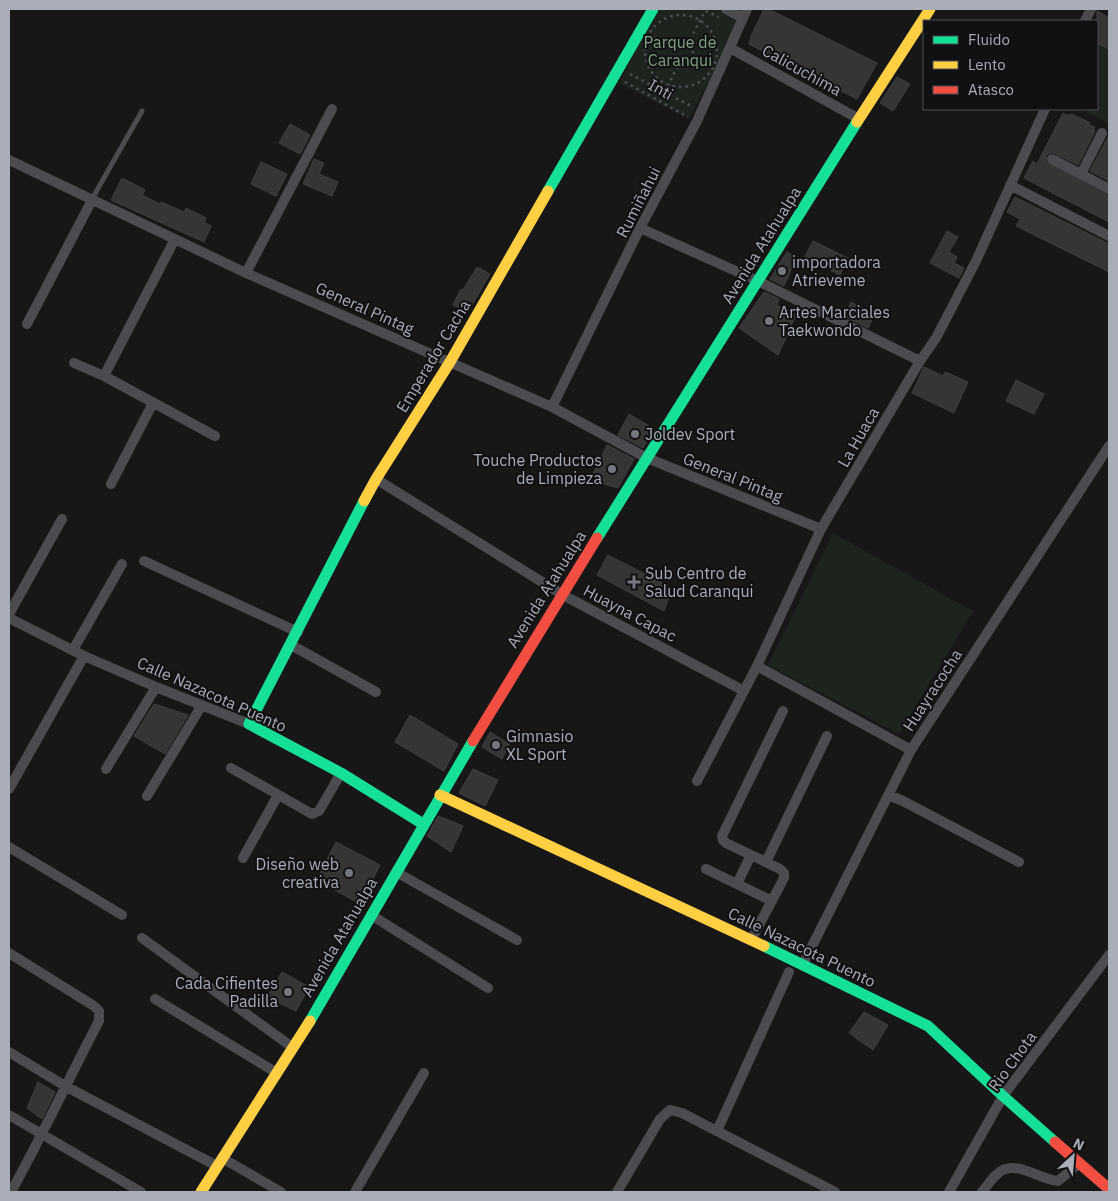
<svg xmlns="http://www.w3.org/2000/svg" width="1118" height="1201" font-family="'IBM Plex Sans',sans-serif">
<style>
.green{fill:#1d241e}
.building{fill:#353536;stroke:#3f4043}
.lines{fill:none;stroke-linecap:round;stroke-linejoin:round}
.path{stroke:#4d4e52;stroke-width:2.5;stroke-dasharray:2.5 4;stroke-linecap:butt}
.lane{stroke:#4b4c50;stroke-width:5}
.street{stroke:#4b4c50;stroke-width:10}
.fast{stroke:#16e098;stroke-width:11}
.slow{stroke:#ffcf43;stroke-width:11}
.jam{stroke:#f24e42;stroke-width:11}
.poi-dot{fill:#757880;stroke:#111113;stroke-width:2}
.labels{text-anchor:middle;stroke-width:4;stroke-linejoin:round;paint-order:stroke}
.park-label{font-size:16px;fill:#7fa381;stroke:#111113}
.street-label{font-size:16px;fill:#a8adb8;stroke:#111113}
.poi-label{font-size:16px;fill:#a8adb8;stroke:#111113;text-anchor:start}
</style>
<rect width="100%" height="100%" fill="#171717"/>
<path class="green" d="M658 9H722L741 19 689 119 619 83Z
M1097 43 1109 48V124L1081 109H1097Z
M833 533 973 611 899 734 768 665Z"/>
<path class="building" d="M764 9H768L877 63 857 99 749 44 751 36Z
M1097 11 1109 18V49L1097 43Z
M897 77 910 84 893 111 880 103Z
M1063 113 1068 116 1069 114 1071 116 1072 114 1090 123 1089 125 1095 127 1093 130 1095 131 1078 165 1052 152 1046 155V162L1109 196V222L1024 178 1033 161 1037 164Z
M290 124 310 135 300 154 279 143Z
M1108 137 1109 138V181L1090 171Z
M314 159 324 163 319 174 338 182 332 196 303 184Z
M261 162 287 174 276 196 251 184Z
M122 178 145 190 142 195 160 204 161 202 184 212 186 208 206 218 204 222 211 226 204 242 111 200Z
M1015 197 1109 244V272L1016 226 1020 219 1007 212Z
M947 231 958 237 949 252 957 257 954 263 964 268 959 278 930 263Z
M813 241 848 258 840 275 805 257Z
M787 252 796 258 784 286 770 279Z
M477 267 490 274 468 312 453 305 461 289 463 290Z
M764 292 779 299 777 305 796 315 778 355 739 328Z
M851 302 875 314 868 328 844 316Z
M924 367 943 376 945 372 968 382 954 413 912 393Z
M1016 380 1044 394 1034 414 1006 401Z
M629 414 654 429 643 448 618 435Z
M607 445 634 459 618 488 590 480Z
M608 555 672 588 664 611 597 575Z
M154 704 188 715 165 754 134 736Z
M410 715 458 744 444 771 395 742Z
M490 732 509 744 502 759 482 747Z
M473 769 498 780 485 806 459 793Z
M438 816 463 826 451 852 427 836Z
M336 842 380 865 360 904 317 880Z
M282 972 309 987 296 1011 267 997Z
M864 1012 888 1025 873 1050 849 1033Z
M38 1082 55 1092 42 1119 27 1108Z"/>
<g class="lines">
<path class="path" d="M645 51a36 36 0 1 1 72 0a36 36 0 1 1-72 0Z
M653 37 676 48
M675 53a9 9 0 1 1 18 0a9 9 0 1 1-18 0Z
M687 45 705 11 719 17
M692 57 711 66
M630 74 691 106
M625 82 688 117
M665 92 680 61"/>
<path class="lane" d="M92 199 142 111"/>
<path class="street" d="M726 9 743 18
M1085 21 1091 9
M730 48 859 119
M1052 159 1109 189
M9 160 246 273 552 407 647 458 821 529
M1081 174 1102 133
M1010 185 1109 236
M640 228 758 281 920 361
M246 273 332 109
M27 324 92 200
M74 363 104 376 215 436
M104 376 175 239
M552 407 640 228 697 121 747 9
M376 479 563 595 744 691
M111 484 153 403
M144 561 298 632
M9 614 62 519
M9 618 84 656 156 687 249 724
M291 645 376 692
M73 650 122 564
M757 666 911 750
M231 768 312 814 319 811 341 773
M106 769 156 687
M697 781 757 666 821 529 920 361 936 338 976 261 1045 109
M9 789 84 656
M888 795 903 801 1019 862
M147 796 202 705
M9 847 122 915
M751 855 737 884 772 901
M243 858 278 795
M766 862 827 736
M706 869 737 884
M396 872 517 940
M371 915 488 988
M142 938 292 1047
M751 940 784 878V873L780 869 726 843 723 840 722 836 783 711
M9 953 94 1006 99 1011V1021C69 1078 42 1136 11 1192
M803 964 911 750 1109 446
M155 999 277 1073
M9 1052 65 1086 217 1166
M9 1115 141 1192
M717 1131 789 972
M222 1158 281 1192
M355 1192 424 1073
M617 1192 660 1119 670 1110 682 1113 835 1192
M949 1192 1003 1096 1109 955
M982 1192C988 1185 993 1176 1001 1171 1019 1161 1040 1180 1058 1181L1080 1163"/>
<path class="fast" d="M548 191 653 9
M364 501 249 724 341 773 423 824
M597 538 857 122
M764 946 928 1026 1003 1096 1055 1142
M310 1021 473 741"/>
<path class="slow" d="M857 122 930 9
M364 501 376 479 450 362 548 191
M440 795 764 946
M201 1192 310 1021"/>
<path class="jam" d="M473 741 597 538
M1055 1142 1109 1189"/>
</g>
<g class="poi-dot">
<circle cx="782" cy="271" r="5"/>
<circle cx="769" cy="321" r="5"/>
<circle cx="635" cy="434" r="5"/>
<circle cx="612" cy="469" r="5"/>
<path d="M631.5 574.5h5v5h5v5h-5v5h-5v-5h-5v-5h5z"/>
<circle cx="496" cy="745" r="5"/>
<circle cx="349" cy="873" r="5"/>
<circle cx="288" cy="992" r="5"/>
</g>
<g class="labels">
<g class="park-label">
<text x="680" y="48">Parque de<tspan x="680" dy="18">Caranqui</tspan></text>
</g>
<g class="street-label">
<text transform="translate(802 70) rotate(29)" y="6">Calicuchima</text>
<text transform="translate(661 89) rotate(29)" y="6">Inti</text>
<text transform="translate(638 202) rotate(-63)" y="6">Rumiñahui</text>
<text transform="translate(761 245) rotate(-58)" y="6">Avenida Atahualpa</text>
<text transform="translate(365 308) rotate(24)" y="6">General Pintag</text>
<text transform="translate(433 356) rotate(-59)" y="6">Emperador Cacha</text>
<text transform="translate(858 437) rotate(-60)" y="6">La Huaca</text>
<text transform="translate(733 477) rotate(22)" y="6">General Pintag</text>
<text transform="translate(546 589) rotate(-58)" y="6">Avenida Atahualpa</text>
<text transform="translate(630 613) rotate(28)" y="6">Huayna Capac</text>
<text transform="translate(932 690) rotate(-57)" y="6">Huayracocha</text>
<text transform="translate(212 694) rotate(24)" y="6">Calle Nazacota Puento</text>
<text transform="translate(339 937) rotate(-60)" y="6">Avenida Atahualpa</text>
<text transform="translate(802 947) rotate(26)" y="6">Calle Nazacota Puento</text>
<text transform="translate(1012 1061) rotate(-54)" y="6">Rio Chota</text>
</g>
<g class="poi-label">
<text x="792" y="268">importadora<tspan x="792" dy="18">Atrieveme</tspan></text>
<text x="779" y="318">Artes Marciales<tspan x="779" dy="18">Taekwondo</tspan></text>
<text x="645" y="440">Joldev Sport</text>
<text x="602" y="466" text-anchor="end">Touche Productos<tspan x="602" dy="18">de Limpieza</tspan></text>
<text x="645" y="579">Sub Centro de<tspan x="645" dy="18">Salud Caranqui</tspan></text>
<text x="506" y="742">Gimnasio<tspan x="506" dy="18">XL Sport</tspan></text>
<text x="339" y="870" text-anchor="end">Diseño web<tspan x="339" dy="18">creativa</tspan></text>
<text x="278" y="989" text-anchor="end">Cada Cifientes<tspan x="278" dy="18">Padilla</tspan></text>
</g>
</g>
<rect width="1118" height="1201" fill="none" stroke="#a8adb8" stroke-width="20"/>
<rect x="923" y="20" width="175" height="90" fill="#111113" stroke="#4d4f55"/>
<rect x="933" y="36" width="25" height="8" fill="#16e098" stroke="#4d4f55"/>
<text x="968" y="45" font-size="15" fill="#a8adb8">Fluido</text>
<rect x="933" y="61" width="25" height="8" fill="#ffcf43" stroke="#4d4f55"/>
<text x="968" y="70" font-size="15" fill="#a8adb8">Lento</text>
<rect x="933" y="86" width="25" height="8" fill="#f24e42" stroke="#4d4f55"/>
<text x="968" y="95" font-size="15" fill="#a8adb8">Atasco</text>
<g transform="translate(1073 1156) rotate(26)" stroke="#111113" stroke-width="4" paint-order="stroke">
<path d="M0-4L9 19L0 12L-9 19Z" fill="#a8adb8"/>
<text y="-8" font-size="14" font-weight="bold" text-anchor="middle" fill="#a8adb8">N</text>
</g>
</svg>
